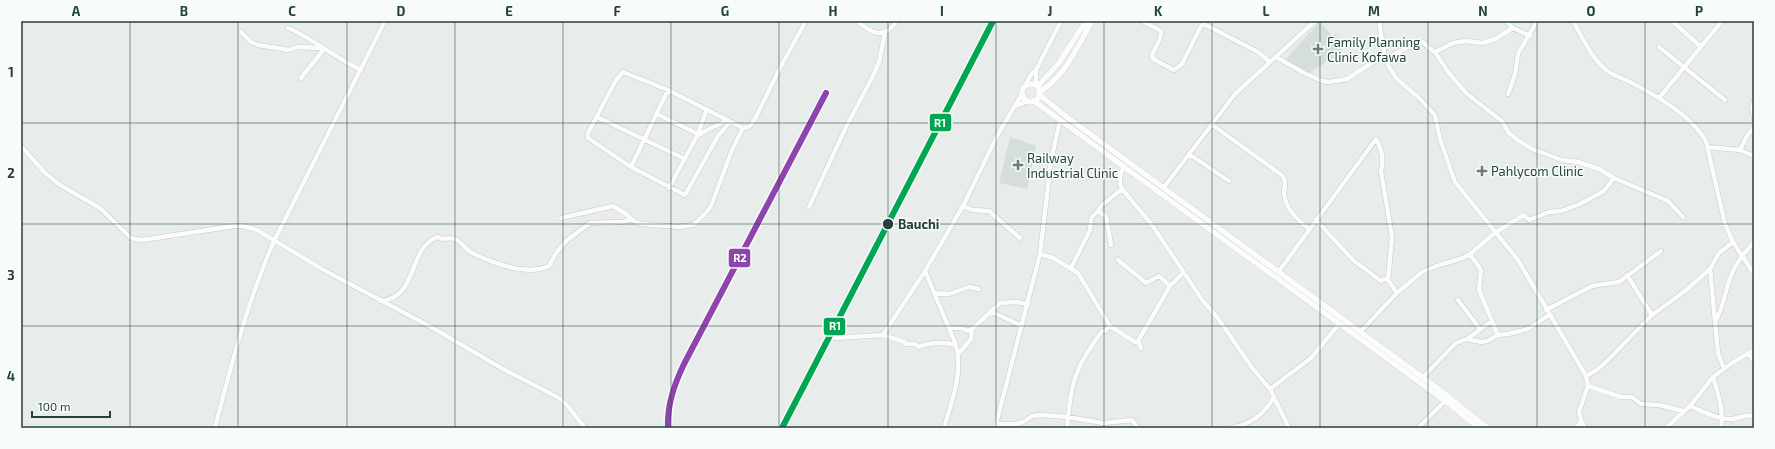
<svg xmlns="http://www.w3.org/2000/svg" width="1775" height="449" font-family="'Exo 2',sans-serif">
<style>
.built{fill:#d6dedb}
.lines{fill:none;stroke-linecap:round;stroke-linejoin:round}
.minor-casing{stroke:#c5cac8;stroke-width:5.5}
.tertiary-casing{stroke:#c5cac8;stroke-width:6}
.minor{stroke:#fcfcfc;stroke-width:4.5}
.tertiary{stroke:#fcfcfc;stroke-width:5.5}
.rail-1-casing{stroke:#f7fbf9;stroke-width:9}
.rail-2-casing{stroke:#f7fbf9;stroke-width:9}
.rail-1{stroke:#00a651;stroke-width:6}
.rail-2{stroke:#8e44ad;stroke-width:6}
.grid{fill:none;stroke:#24423a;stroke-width:1;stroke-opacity:0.55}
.poi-dot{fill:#697e78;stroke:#f7fbf9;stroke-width:1.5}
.stop-dot{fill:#24423a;stroke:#f7fbf9;stroke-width:1.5}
.labels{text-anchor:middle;stroke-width:3;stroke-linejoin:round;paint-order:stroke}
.poi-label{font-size:13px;fill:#24423a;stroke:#f7fbf9;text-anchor:start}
.stop-label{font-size:13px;font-weight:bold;fill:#24423a;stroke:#f7fbf9;text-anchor:start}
.line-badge{stroke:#f7fbf9;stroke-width:1.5}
.badge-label{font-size:11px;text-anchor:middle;font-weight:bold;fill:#fff}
.neatline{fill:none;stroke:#24423a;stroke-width:1.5}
.grid-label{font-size:13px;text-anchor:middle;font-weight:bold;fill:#24423a}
</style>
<rect width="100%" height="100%" fill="#e8edeb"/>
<path class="built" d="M1320 21 1332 36 1335 34 1343 46 1341 53 1306 75 1286 59Z
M1010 137 1036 146 1027 189 999 183Z"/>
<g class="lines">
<g class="minor-casing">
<path id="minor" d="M857 21C872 34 884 40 897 21
M1142 21 1161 31 1160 39 1152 55 1153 59 1174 70 1182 64 1201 26 1204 24 1258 52 1270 62
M1379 21 1385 58 1389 67 1397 79 1417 96 1435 115 1440 139 1455 182 1518 260 1586 376 1588 386 1579 412 1581 420 1585 428
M1506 21 1513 28 1530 36
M1573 21C1583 38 1592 60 1609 72 1614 76 1622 78 1628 81 1654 94 1691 115 1706 141L1725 224 1733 242 1754 274
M1672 21 1701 47
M288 28C314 39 335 58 361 70
M241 32 251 42 258 45 289 50 297 47 322 48
M1659 47 1725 100
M1435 52 1453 43 1466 41 1483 43 1495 39 1513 28
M1276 57 1304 73 1322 81 1329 82 1347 79 1376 60 1390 57 1406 48 1423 42 1430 49 1435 52 1448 72 1467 94 1502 121 1509 133 1516 139 1532 149 1562 160 1578 162 1599 169 1614 178 1668 201 1683 217
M301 78 324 49
M1036 86V70L1061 21
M1024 87 1032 73 1036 70
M1508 94 1515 74 1518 54 1537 21
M1659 98 1722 21
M1754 100 1752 108 1754 117
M1016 106 1028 101
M657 114 698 134
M597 117 685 159
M730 122 718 136 685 195 631 167 588 138V133L616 80 623 72 668 90 743 128 749 127 755 119 781 66 806 21
M1211 124 1283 176C1287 183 1284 187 1284 194 1286 210 1298 220 1309 229
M697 136 707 130 726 121
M21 146 45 173 60 185 100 208 131 238 141 240 149 239 234 226H243L257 230 322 269 431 327 503 369 559 398 567 405 585 428
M1707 147 1740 150 1754 156
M1740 150 1747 136 1754 127
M1189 154 1229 181
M1124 166C1120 175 1118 180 1122 189L1152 225 1203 301 1217 317 1253 369 1270 389 1289 428
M631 167 668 90
M1164 187 1235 94 1315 21
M669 188 697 136 707 109
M963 206 972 210 989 211 1020 238
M809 207 846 127 873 76 879 62 885 33
M561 218 613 206 626 214 635 222 642 224 679 227 693 225 705 214 711 206 732 150 743 128
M1316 220 1353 260 1381 281 1384 279 1388 280
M1111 245 1106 216 1098 211 1101 206 1122 189
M1040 254 1053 258 1078 273 1110 326 1135 342
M1470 254 1481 270 1479 290 1498 335
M1118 260 1146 283 1159 276 1170 286
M1071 268 1090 230 1091 218 1098 211
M1710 269 1718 353 1724 369
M1279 271 1376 139C1382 150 1384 159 1381 171L1392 237 1388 280 1397 293
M1627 275 1652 315
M934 293 949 294 969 287 979 289
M1458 300 1480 329
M380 301C419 298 407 249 437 237 439 237 441 238 443 239 447 239 450 237 455 239 462 242 465 249 472 253 493 263 527 276 549 266L556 253 566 241 590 223 623 222 632 219
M1546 310 1592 286 1619 282 1661 251
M990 311 1022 326
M1716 320C1724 306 1725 290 1731 276 1736 262 1745 252 1754 242
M949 328H961L968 331 972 329 1000 303 1016 302 1028 304
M1360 332 1397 293 1422 272 1439 265 1463 258 1470 254 1496 232 1524 215 1529 220 1549 212 1561 211 1580 204 1604 191 1614 178
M883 335 925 271
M835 338 883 335 905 342 906 344H915L919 347C929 342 946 342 956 345
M1467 339 1481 342 1487 341 1498 335 1508 334 1528 329 1549 315
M1141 348 1138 341 1170 286 1183 273
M959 353 971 339 972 329
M1748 354 1754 361
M1586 376 1595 371 1605 363 1652 315 1685 291 1710 269 1719 253 1733 242
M1423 377 1456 343 1467 339 1492 321
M1713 377C1718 393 1724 412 1721 428
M1588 386 1621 397H1632L1641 404 1659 405 1683 411
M1270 389 1311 358 1339 324
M1690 406C1703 411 1717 420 1732 419 1740 418 1746 414 1754 416
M997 424H1016L1023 422 1032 416 1041 415 1068 417 1103 423 1132 420 1138 428
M215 428C231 365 248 300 274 241L385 21
M944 428C952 401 963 373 956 345L925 271 963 206 997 136 1022 94
M995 428 1040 254 1051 161 1060 120
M1067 428C1069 410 1070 390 1077 373 1082 358 1093 344 1102 331H1105L1110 326
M1231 428C1251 424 1264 415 1274 397
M1418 428 1445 401
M1577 428 1581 420
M1666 428 1690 406 1713 377 1732 363 1754 350"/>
</g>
<g class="tertiary-casing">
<path id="tertiary" d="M1022 93a9 9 0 1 1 18 0a9 9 0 1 1-18 0Z
M1037 87 1059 63 1086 21
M1039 92C1065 78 1078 45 1092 21
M1039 94 1064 115 1437 388 1487 428
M1034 101 1452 406 1479 428"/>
</g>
<use href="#minor" class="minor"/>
<use href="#tertiary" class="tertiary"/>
<g class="rail-1-casing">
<path id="rail-1" d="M782 428 993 21"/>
</g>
<g class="rail-2-casing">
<path id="rail-2" d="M668 428C667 405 674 385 684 364L826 93"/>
</g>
<use href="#rail-1" class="rail-1"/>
<use href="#rail-2" class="rail-2"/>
</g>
<path class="grid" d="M130 21V428M238 21V428M347 21V428M455 21V428M563 21V428M671 21V428M779 21V428M888 21V428M996 21V428M1104 21V428M1212 21V428M1320 21V428M1428 21V428M1537 21V428M1645 21V428M21 123H1754M21 224H1754M21 326H1754"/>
<g class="poi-dot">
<path d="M1316 43h4v4h4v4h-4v4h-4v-4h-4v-4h4z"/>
<path d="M1016 159h4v4h4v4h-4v4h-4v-4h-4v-4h4z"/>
<path d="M1480 165h4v4h4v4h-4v4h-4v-4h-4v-4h4z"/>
</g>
<circle class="stop-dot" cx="888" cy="224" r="6"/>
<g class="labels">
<g class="poi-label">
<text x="1327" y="47">Family Planning<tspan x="1327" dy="15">Clinic Kofawa</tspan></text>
<text x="1027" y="163">Railway<tspan x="1027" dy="15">Industrial Clinic</tspan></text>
<text x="1491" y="176">Pahlycom Clinic</text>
</g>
<g class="stop-label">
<text x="898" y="229">Bauchi</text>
</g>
</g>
<g class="line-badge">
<rect x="929" y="113" width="23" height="19" rx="4" fill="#00a651"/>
<rect x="728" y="248" width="23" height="20" rx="4" fill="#8e44ad"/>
<rect x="823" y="317" width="23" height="19" rx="4" fill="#00a651"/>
</g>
<g class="badge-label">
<text x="940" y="127">R1</text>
<text x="740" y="262">R2</text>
<text x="835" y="330">R1</text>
</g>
<rect width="1775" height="449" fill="none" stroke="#f7fbf9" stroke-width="44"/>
<path d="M32 411v6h78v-6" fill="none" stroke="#24423a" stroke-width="2"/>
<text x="38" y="411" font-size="12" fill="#24423a" stroke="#f7fbf9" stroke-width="3" paint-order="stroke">100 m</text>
<rect x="22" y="22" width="1731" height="405" class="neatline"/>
<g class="grid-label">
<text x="76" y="16">A</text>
<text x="184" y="16">B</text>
<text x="292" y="16">C</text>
<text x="401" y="16">D</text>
<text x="509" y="16">E</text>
<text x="617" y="16">F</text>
<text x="725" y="16">G</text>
<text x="833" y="16">H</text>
<text x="942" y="16">I</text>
<text x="1050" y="16">J</text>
<text x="1158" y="16">K</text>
<text x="1266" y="16">L</text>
<text x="1374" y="16">M</text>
<text x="1483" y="16">N</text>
<text x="1591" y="16">O</text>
<text x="1699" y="16">P</text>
<text x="11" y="77">1</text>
<text x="11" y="178">2</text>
<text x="11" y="280">3</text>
<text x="11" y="381">4</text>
</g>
</svg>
